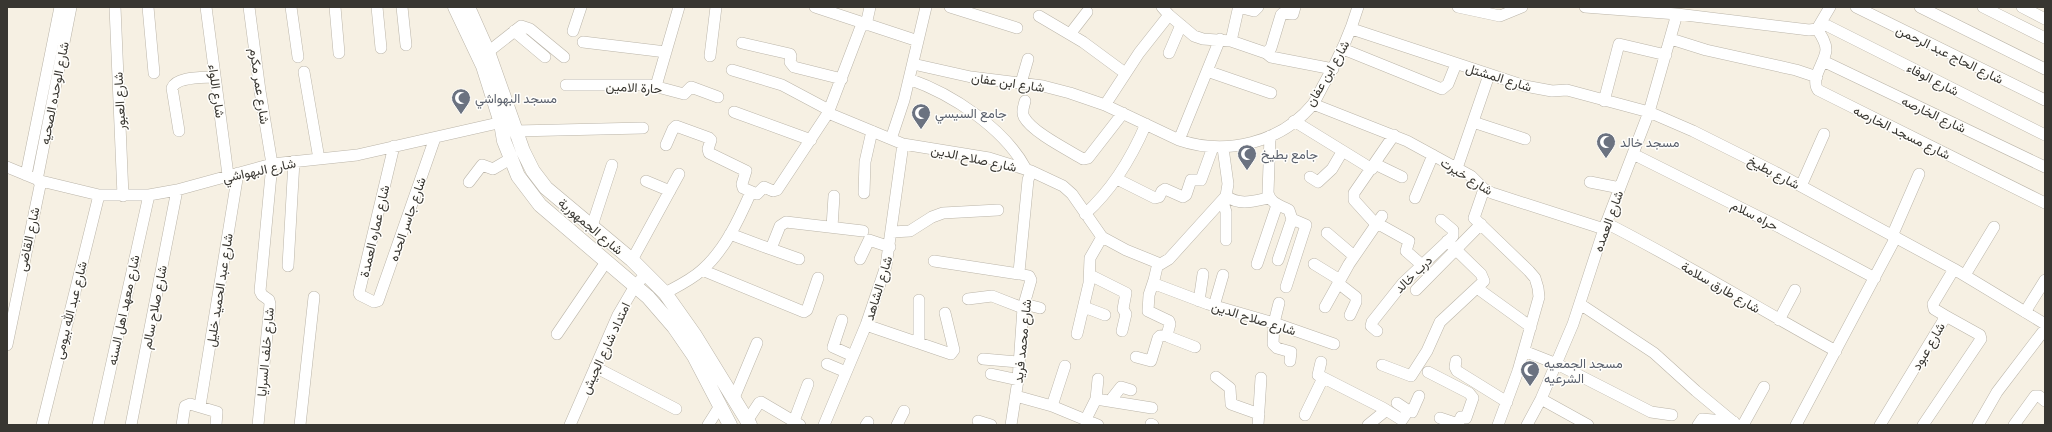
<svg xmlns="http://www.w3.org/2000/svg" width="2052" height="432" font-family="'Source Serif 4',Vazirmatn,serif">
<style>
.lines{fill:none;stroke-linecap:round;stroke-linejoin:round}
.minor-casing{stroke:#bbb5a9;stroke-width:12}
.tertiary-casing{stroke:#bbb5a9;stroke-width:15}
.minor{stroke:#fff;stroke-width:11}
.tertiary{stroke:#fff;stroke-width:14}
.labels{text-anchor:middle;stroke-width:3;stroke-linejoin:round;paint-order:stroke}
.street-label{font-size:13px;fill:#383631;stroke:#fffefb}
.worship-label{font-size:13px;fill:#5b616d;stroke:#fffefb;text-anchor:start}
</style>
<rect width="100%" height="100%" fill="#f6f0e3"/>
<g class="lines">
<g class="minor-casing">
<path id="minor" d="M115 7 123 196
M148 7 154 73
M206 7 228 175
M249 7 260 91 272 164 260 291 262 295 269 300 270 304 258 425
M291 7 298 57
M335 7 339 53
M377 7 381 48
M402 7 406 45
M815 7 918 41
M950 7 1017 28
M1162 7 1169 15 1194 36 1203 39 1231 41 1266 53 1271 48 1281 15 1283 13 1293 14 1295 7
M1458 7 1500 16 1522 7
M1585 7 1677 14 1809 30 1817 29 1830 7
M1856 7 2045 100
M1920 7 2045 69
M1983 7 2045 38
M2022 7 2045 19
M1039 16 1083 42 1125 73
M1822 23 2045 135
M866 25 870 7
M1352 29 1525 86 1552 91 1567 90 1649 112 1693 131 1775 172 1954 269 2045 324
M1817 29C1821 35 1826 42 1826 50 1825 63 1810 78 1818 90L2045 203
M514 31 545 57
M573 31 581 7
M1070 34 1087 12
M1671 39 1706 50 1796 70 1817 77
M1231 41 1238 10 1242 8 1254 11 1258 7
M583 42 666 52
M742 43 790 54 791 56 790 62 794 67 842 79
M1343 49 1442 89 1448 84 1456 64
M488 52 521 26 530 29 564 57
M1169 53 1181 25
M1266 53 1271 57 1333 69
M710 56 716 7
M1823 61 2045 167
M913 64 971 77 1043 86 1070 93 1105 105 1179 140C1226 156 1281 143 1313 104 1317 98 1321 89 1325 82 1339 58 1350 34 1358 7
M732 70 782 85 829 110
M1207 71 1271 93
M304 72 319 159
M909 79C952 94 1004 128 1026 169
M1021 83 1028 59
M566 85H650L684 94 691 87 718 97
M656 86 679 7
M1025 101C1024 106 1021 112 1024 117 1032 132 1068 150 1083 159L1088 158 1123 113
M1604 101 1619 44 1666 55
M1313 104 1407 141 1471 176 1484 189 1492 193 1604 229
M1105 105 1139 53 1169 15
M734 112 811 140
M828 113 903 144 989 158 1031 171 1063 186 1072 194 1102 237 1126 250 1158 263 1154 280 1155 284 1208 304 1274 323 1334 344
M1294 121 1372 169
M1473 122 1525 139
M179 131 172 88C177 76 203 78 215 77
M516 131 643 128
M1394 135 1354 193V200L1373 221 1409 241 1406 251 1422 265
M1270 136 1268 193C1271 204 1280 205 1289 210L1292 219 1306 225 1286 287
M891 139 904 100 926 7
M1179 140 1220 39
M666 145 673 129 676 126 709 138 711 140 708 149 709 153 746 171 742 184 743 188 757 194 764 187 773 191 777 190 828 113 862 24
M394 146 359 293 360 295 374 302 378 301 435 138
M1633 154 1779 227 1875 278
M1375 164 1402 177
M7 167 41 181 99 195H149L177 190 272 164 357 155 507 121
M1457 168 1489 75
M26 175 60 7
M1310 177 1318 182 1332 169 1342 152
M1117 179 1155 198 1159 197 1162 191 1165 189 1183 197 1186 195 1191 180H1201L1213 147
M37 180 71 7
M646 181 670 191
M469 182 482 165 493 169 510 159
M1590 182 1620 188
M1801 186 1824 134
M1484 189 1474 218 1529 271 1535 278 1538 288 1539 297 1518 371 1498 425
M864 193 865 162 872 131
M1226 196C1240 206 1254 201 1269 198
M1415 198 1433 155
M1223 202 1226 212V240
M1085 214C1113 189 1131 159 1146 124
M1606 223C1685 263 1759 309 1836 351
M592 226 612 165
M832 227 834 196
M892 232 910 231 932 217 943 213 998 210
M1327 233 1354 256
M730 234 768 248 772 246 780 226 786 222 863 231
M1892 236 1919 174
M768 248 799 259
M860 259 869 240 890 247
M632 260 679 174
M1278 260 1292 219
M934 261 1019 274
M1257 264 1277 205
M1314 264 1340 280
M1159 265 1169 259 1226 196 1228 184 1223 148
M288 266 294 161
M702 270 804 312 807 310 818 278
M1090 275 1126 293 1123 309 1126 314 1122 331
M1965 275 1994 227
M1154 280 1149 295 1148 311 1169 321 1170 324 1167 335 1169 337 1195 347
M1338 283 1356 297V302L1350 315
M1477 288 1531 327
M1416 290 1481 224
M665 293C678 286 691 280 702 270 725 250 739 219 751 192
M968 299 992 296 1023 308
M1199 301 1203 274
M1279 303 1274 323 1273 344 1277 348 1291 352 1290 361
M1024 304 1040 308
M1580 304 1654 353 1696 391 1737 425
M1214 306 1223 275
M1084 307 1105 315
M1325 307 1349 264 1382 216
M2025 312 2045 280
M842 320 833 347 853 356
M1779 320 1795 290
M866 325 951 354 954 350 945 313
M1377 331 1371 326 1372 322 1403 283 1453 236V230L1441 220
M557 334 606 262
M1077 334 1089 283 1090 258 1102 237
M919 343V300
M7 345 41 181
M1524 351 1557 364 1651 412 1672 415
M1136 357 1151 361 1158 338 1160 336 1167 335
M983 359 1019 362
M1456 361 1455 367 1457 371 1507 402
M1321 362 1318 375 1383 408 1384 412 1368 425
M827 364 846 372
M1382 365 1411 376 1427 351 1440 322 1484 281 1481 274 1447 241
M595 367 676 409
M1428 372 1469 393 1473 398 1466 418 1461 417 1458 424 1440 418
M991 374 1018 380
M1216 377 1230 388 1231 404 1259 414
M1016 396 1052 406 1098 425
M734 398 757 343
M1096 399 1152 408
M1541 399 1588 425
M1110 401 1121 387 1131 390
M1397 403 1409 411
M200 406 238 173
M1052 406 1065 366
M1383 408 1402 420 1408 411 1412 412 1419 396
M1305 415 1323 378
M1086 419 1096 399 1098 379
M747 421 759 403 761 402 800 425
M794 421 808 384
M978 421 991 425
M1151 424 1153 425
M42 425 99 195
M98 425 149 195
M131 425 177 190
M182 425 185 406 190 404 217 412 216 425
M300 425 314 297
M570 425 618 315 635 286 646 274
M708 425 720 406
M824 425 866 325 886 266 903 144
M866 425 868 422
M897 425 904 411
M1011 425 1018 380 1023 308 1031 280 1029 276 1020 274 1019 272 1028 180 1031 171
M1258 425 1261 378
M1527 425 1541 399 1573 324 1604 229 1649 112 1677 14
M1698 425 1702 419 1734 422
M1743 425 1764 387
M1796 425 1896 237
M1880 425 1943 321 1944 315 1934 309 1933 304 1954 269
M1923 425 1981 339 1980 335 1944 315
M1978 425 1997 392 2045 329
M2014 425 2035 396H2039L2045 401"/>
</g>
<g class="tertiary-casing">
<path id="tertiary" d="M455 7 483 66 501 123 504 141 518 176 540 205 648 297 674 327 694 356 730 425
M468 7 488 52 523 151 533 171 546 188 632 260 665 293 694 334 750 425"/>
</g>
<use href="#minor" class="minor"/>
<use href="#tertiary" class="tertiary"/>
</g>
<defs>
<g id="mosque-pin" transform="scale(1)"><path d="M0 17L-7.5 6A9.5 9.5 0 1 1 7.5 6Z" fill="#6b7280" stroke="#fffefb"/><path d="M3.5-4.9A6 6 0 1 0 3.5 4.9A5 5 0 1 1 3.5-4.9Z" fill="#fff"/></g>
</defs>
<g fill-rule="evenodd">
<use href="#mosque-pin" x="461" y="98"/>
<use href="#mosque-pin" x="921" y="113"/>
<use href="#mosque-pin" x="1606" y="142"/>
<use href="#mosque-pin" x="1247" y="154"/>
<use href="#mosque-pin" x="1530" y="370"/>
</g>
<g class="labels">
<g class="street-label">
<text transform="translate(1950 54) rotate(26)" y="5">شارع الحاج عبد الرحمن</text>
<text transform="translate(1327 73) rotate(-60)" y="5">شارع ابن عفان</text>
<text transform="translate(1499 77) rotate(17)" y="5">شارع المشتل</text>
<text transform="translate(1933 79) rotate(27)" y="5">شارع الوفاء</text>
<text transform="translate(1008 82) rotate(8)" y="5">شارع ابن عفان</text>
<text transform="translate(260 86) rotate(82)" y="5">شارع عمر مكرم</text>
<text transform="translate(634 87) rotate(3)" y="5">حارة الامين</text>
<text transform="translate(217 91) rotate(82)" y="5">شارع اللواء</text>
<text transform="translate(54 93) rotate(-79)" y="5">شارع الوحده الصحيه</text>
<text transform="translate(119 101) rotate(-93)" y="5">شارع العبور</text>
<text transform="translate(1934 114) rotate(25)" y="5">شارع الخارصه</text>
<text transform="translate(1902 132) rotate(26)" y="5">شارع مسجد الخارصه</text>
<text transform="translate(974 158) rotate(12)" y="5">شارع صلاح الدين</text>
<text transform="translate(259 170) rotate(-12)" y="5">شارع البهواشي</text>
<text transform="translate(1774 172) rotate(28)" y="5">شارع بطيخ</text>
<text transform="translate(1467 176) rotate(32)" y="5">شارع خيرت</text>
<text transform="translate(1755 215) rotate(27)" y="5">حراه سلام</text>
<text transform="translate(407 219) rotate(-71)" y="5">شارع جاسر الحده</text>
<text transform="translate(1608 221) rotate(-70)" y="5">شارع العمده</text>
<text transform="translate(591 226) rotate(40)" y="5">شارع الجمهورية</text>
<text transform="translate(374 231) rotate(-77)" y="5">شارع عماره العمدة</text>
<text transform="translate(28 239) rotate(-78)" y="5">شارع القاضى</text>
<text transform="translate(1413 274) rotate(-45)" y="5">درب خالد</text>
<text transform="translate(1721 287) rotate(30)" y="5">شارع طارق سلامة</text>
<text transform="translate(878 288) rotate(-73)" y="5">شارع الشاهد</text>
<text transform="translate(219 290) rotate(-81)" y="5">شارع عبد الحميد خليل</text>
<text transform="translate(154 307) rotate(-79)" y="5">شارع صلاح سالم</text>
<text transform="translate(70 310) rotate(-76)" y="5">شارع عبد الله بيومى</text>
<text transform="translate(123 310) rotate(-78)" y="5">شارع معهد اهل السنه</text>
<text transform="translate(1254 318) rotate(17)" y="5">شارع صلاح الدين</text>
<text transform="translate(1022 341) rotate(-84)" y="5">شارع محمد فريد</text>
<text transform="translate(1928 346) rotate(-60)" y="5">شارع عبود</text>
<text transform="translate(605 348) rotate(-65)" y="5">امتداد شارع الجيش</text>
<text transform="translate(265 352) rotate(-85)" y="5">شارع خلف السرايا</text>
</g>
<g class="worship-label">
<text x="475" y="103">مسجد البهواشي</text>
<text x="935" y="118">جامع السيسي</text>
<text x="1620" y="147">مسجد خالد</text>
<text x="1261" y="159">جامع بطيخ</text>
<text x="1544" y="368">مسجد الجمعيه<tspan x="1544" dy="15">الشرعيه</tspan></text>
</g>
</g>
<rect width="2052" height="432" fill="none" stroke="#383631" stroke-width="16"/>
</svg>
